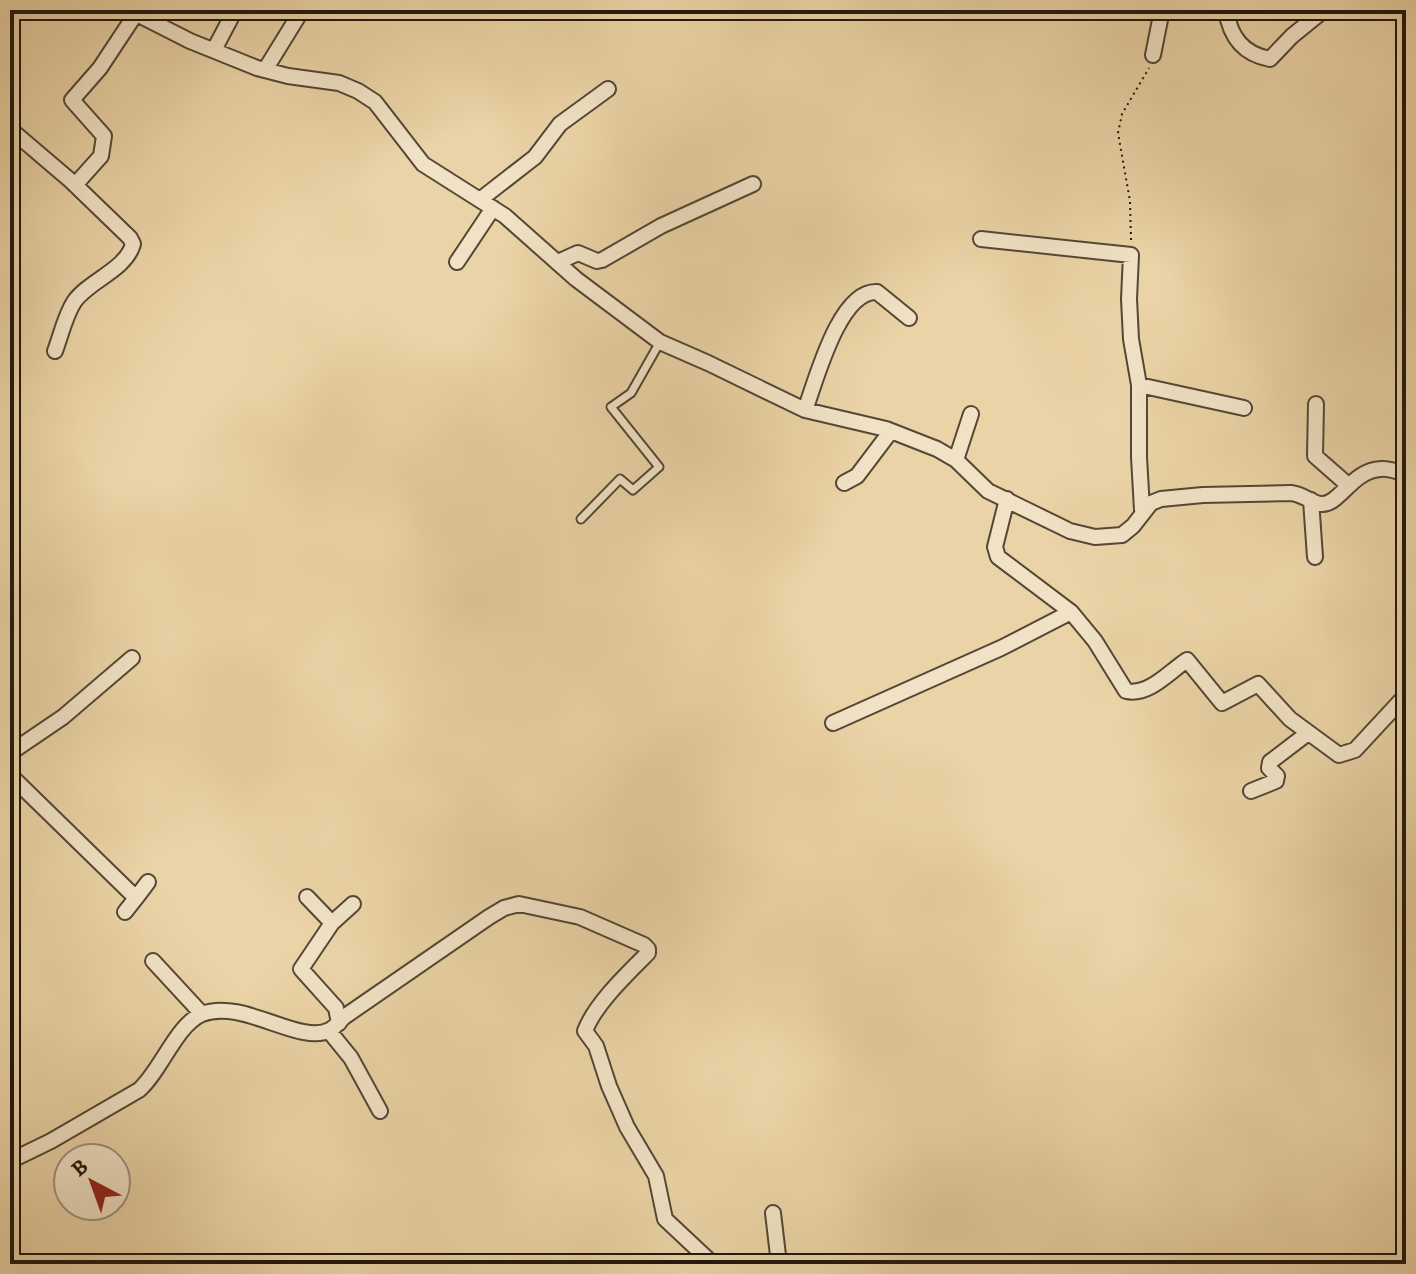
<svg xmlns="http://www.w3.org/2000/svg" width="1416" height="1274" font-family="Alegreya,serif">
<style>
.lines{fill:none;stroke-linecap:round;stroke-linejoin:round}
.lane-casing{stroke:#534735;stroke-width:11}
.street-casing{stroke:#534735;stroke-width:18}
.path{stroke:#21180f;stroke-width:2;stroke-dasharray:2 4;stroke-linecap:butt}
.lane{stroke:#f1e2c5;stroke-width:7}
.street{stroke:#f1e2c5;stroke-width:14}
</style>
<rect width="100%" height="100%" fill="#ead3a6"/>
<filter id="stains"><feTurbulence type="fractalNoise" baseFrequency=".0025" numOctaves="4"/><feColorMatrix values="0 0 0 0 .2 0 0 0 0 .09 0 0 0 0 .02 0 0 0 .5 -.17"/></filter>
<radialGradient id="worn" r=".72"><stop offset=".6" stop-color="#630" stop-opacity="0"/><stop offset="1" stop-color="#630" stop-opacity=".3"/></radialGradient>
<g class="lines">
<g class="lane-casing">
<path id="lane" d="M581 519 620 479 633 490 659 467 611 407 631 393 660 342"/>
</g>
<g class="street-casing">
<path id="street" d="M129 10 190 41 257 68 288 76 339 83 358 91 375 102 423 164 505 216 576 279 660 342 708 363 805 410 886 429 937 449 956 460 988 491 1070 531 1095 537 1122 535 1133 526 1151 503 1161 499 1203 495 1291 493C1303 494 1311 503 1321 504 1339 506 1352 470 1381 469 1389 468 1398 472 1406 474
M1226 10C1230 36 1242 54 1270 59L1292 36 1324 10
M214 50 235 10
M1153 55 1162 10
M265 70 302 10
M10 129 71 181 130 238 133 244C126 270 88 281 74 302 65 316 61 335 55 351
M75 185 101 156 104 136 72 100 100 68 137 12
M481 199 535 157 560 124 608 89
M981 239 1131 255 1129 299 1131 339 1139 385V457L1142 510
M457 262 493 208
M558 262 578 253 597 261 602 260 661 226 753 184
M1139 385 1244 408
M1316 404 1315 456 1348 485
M805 410C816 381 839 290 877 292L909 318
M956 460 971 414
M844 483 857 476 891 431
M1007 499 995 547 998 557 1071 612 1095 641 1126 691C1149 696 1169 672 1187 660L1222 703 1258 684 1290 719 1339 755 1355 750 1406 695
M1311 500 1315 557
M833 723 1001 648 1071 612
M10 753 63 717 132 658
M10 775 136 898 125 912
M1251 791 1276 781 1277 776 1269 768 1270 762 1308 733
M307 897 332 923 301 969 336 1008 339 1023
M136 898 148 882
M332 923 353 904
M153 961 202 1014
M329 1031 351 1058 380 1111
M10 1161 51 1141 139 1090C161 1071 176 1025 202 1014 243 998 300 1046 330 1030 335 1027 339 1022 344 1017L489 917 504 908 519 904 580 917 644 945 648 949V953C628 973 595 1004 585 1031L596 1046 609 1086 627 1127 656 1176 665 1219 713 1264
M773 1213 779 1264"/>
</g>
<path class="path" d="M1131 240 1130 201 1118 133 1122 114 1149 68"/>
<use href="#lane" class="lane"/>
<use href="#street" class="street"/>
</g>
<rect width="1416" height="1274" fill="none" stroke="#ead3a6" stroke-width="40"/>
<rect x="12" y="12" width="1392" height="1250" fill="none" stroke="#21180f" stroke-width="4"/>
<rect x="20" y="20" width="1376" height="1234" fill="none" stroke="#21180f" stroke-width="2"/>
<g transform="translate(92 1182) rotate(319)"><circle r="38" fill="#f1e2c5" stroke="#9e917c" stroke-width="2"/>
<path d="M0-6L14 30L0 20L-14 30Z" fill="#8f2418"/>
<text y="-12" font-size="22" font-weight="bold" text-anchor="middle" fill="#21180f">B</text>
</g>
<rect width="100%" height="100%" filter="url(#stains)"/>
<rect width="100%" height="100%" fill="url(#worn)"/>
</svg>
